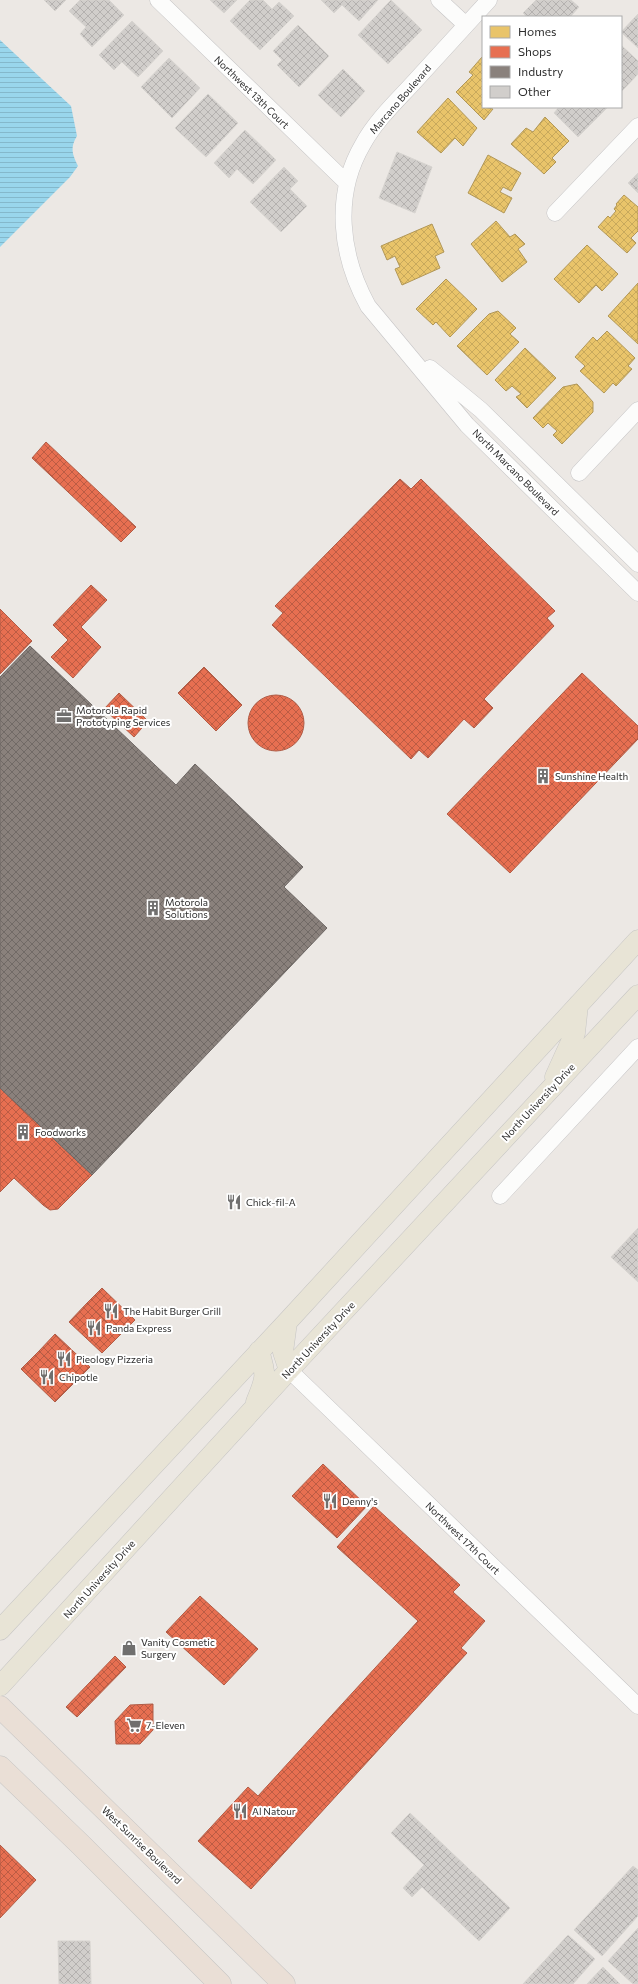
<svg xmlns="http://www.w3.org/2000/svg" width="638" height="1984" font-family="Commissioner,sans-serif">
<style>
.water{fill:url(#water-rules)}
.homes{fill:url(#homes-cross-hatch);stroke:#b19758}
.shops{fill:url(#shops-cross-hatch);stroke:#b05c46}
.industry{fill:url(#industry-cross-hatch);stroke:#6e6865}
.building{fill:url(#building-cross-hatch);stroke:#d7d4d0}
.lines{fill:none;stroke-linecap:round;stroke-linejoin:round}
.minor-casing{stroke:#c5c4c5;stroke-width:17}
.major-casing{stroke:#c6c5c4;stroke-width:21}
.highway-casing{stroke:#c6c5c4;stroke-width:23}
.minor{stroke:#fcfcfb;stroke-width:16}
.major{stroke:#e8e4d6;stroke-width:20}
.highway{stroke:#eadfd6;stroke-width:22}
.labels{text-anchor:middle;stroke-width:4;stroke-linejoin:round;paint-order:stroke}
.street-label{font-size:10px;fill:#2e2e2e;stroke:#fff}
.poi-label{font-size:10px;fill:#2e2e2e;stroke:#fff;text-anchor:start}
</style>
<defs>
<pattern id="water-rules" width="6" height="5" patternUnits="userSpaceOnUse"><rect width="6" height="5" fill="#99d6ec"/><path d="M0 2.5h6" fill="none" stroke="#84b8cb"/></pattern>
<pattern id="homes-cross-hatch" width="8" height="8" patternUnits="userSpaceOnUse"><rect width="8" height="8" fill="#e9c46a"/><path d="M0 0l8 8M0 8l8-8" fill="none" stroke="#c8a95c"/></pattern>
<pattern id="shops-cross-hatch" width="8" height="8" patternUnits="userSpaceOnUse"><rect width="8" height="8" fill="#e76f51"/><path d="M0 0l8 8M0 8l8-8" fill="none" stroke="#bc5c44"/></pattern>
<pattern id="industry-cross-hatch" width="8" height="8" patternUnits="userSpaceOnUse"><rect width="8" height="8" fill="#8a817c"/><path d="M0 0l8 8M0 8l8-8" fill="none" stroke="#716a66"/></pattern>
<pattern id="building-cross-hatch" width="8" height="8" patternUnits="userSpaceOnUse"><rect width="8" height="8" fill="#d1cecb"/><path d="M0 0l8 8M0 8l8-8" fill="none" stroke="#b4b1af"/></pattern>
</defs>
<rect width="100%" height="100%" fill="#ece8e4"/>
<path class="water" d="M0 40 71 106 77 136C70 147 72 154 78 166L70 177 0 247Z"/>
<path class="homes" d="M482 57 483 107 493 109 484 120 456 92 473 75 469 72Z
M448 98 477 128 463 146 455 138 441 153 417 132Z
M545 117 569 141 552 158 556 162 544 174 511 144 526 128 533 132Z
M488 155 521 173 511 191 503 187 500 192 512 198 504 213 468 193Z
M624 195 638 207V231L631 238 636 243 627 253 598 227 608 216 610 218 616 211 614 209 617 205 616 204Z
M496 221 510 237 515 234 525 244 518 249 527 262 502 282 471 244Z
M432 224 444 252 435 256 440 268 402 285 395 269 400 267 395 256 387 260 381 246Z
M587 245 618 274 602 291 596 285 579 303 554 279Z
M446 279 477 309 450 337 436 322 433 325 416 309Z
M638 283V344L608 316Z
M498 311 516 328 510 334 519 342 487 375 457 346 489 314Z
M607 331 635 358 628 366 632 369 616 386 613 383 604 393 580 371 585 366 575 357 593 337 597 341Z
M525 348 556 378 527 408 516 397 521 394 512 386 506 391 495 380Z
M577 384 593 402V412L562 444 553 435 557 431 548 423 543 428 533 418 563 387Z"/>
<path class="shops" d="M46 442 136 527 121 542 32 458Z
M400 479 411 489 421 479 555 611 547 618 554 626 484 699 493 708 474 728 464 719 428 758 419 750 411 759 272 625 283 613 275 606Z
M91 585 107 600 81 627 101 647 73 678 51 657 68 640 53 625Z
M0 609 32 641 0 674Z
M204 667 242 705 216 731 178 693Z
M582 673 638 726V739L510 873 447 814Z
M119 693 148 721 134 737 104 709Z
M248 723a28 28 0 1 1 56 0a28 28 0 1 1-56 0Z
M0 1088 92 1175 58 1209 50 1210 43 1205 14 1178 0 1192Z
M102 1288 135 1320 120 1335 87 1303Z
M87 1303 120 1335 102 1353 69 1322Z
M55 1334 90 1367 73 1384 39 1351Z
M39 1351 73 1384 55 1402 21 1369Z
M323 1464 367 1506 337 1538 292 1496Z
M374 1506 460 1585 453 1592 485 1621 461 1648 467 1653 251 1889 198 1841 248 1787 258 1796 418 1621 337 1547Z
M200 1596 258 1649 224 1685 166 1632Z
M115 1656 126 1667 77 1717 66 1707Z
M153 1704V1730L140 1744H116L115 1721 130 1705Z
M0 1845 36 1880 0 1918Z"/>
<path class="industry" d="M30 646 176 785 195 764 303 867 284 887 327 928 92 1175 0 1088V677Z"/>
<path class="building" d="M44 0H66L55 11Z
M80 0H109L124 15 92 47 80 34 86 27 69 11Z
M210 0H237L224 13Z
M250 0H263L272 9 279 2 294 16 260 50 230 21Z
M321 0H378L359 21 342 5 334 13Z
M391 0 422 30 388 64 358 35Z
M536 0H571L579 7 570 17H527L523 13Z
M638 14V48L621 32Z
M132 21 163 51 138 77 122 62 114 70 99 55Z
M298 25 329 56 299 87 277 65 282 60 273 51Z
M621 45 638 61V74L621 92Z
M169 58 200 88 172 118 141 87Z
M343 69 365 91 341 117 318 95Z
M208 94 238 123 206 157 175 128Z
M559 107H608L578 137 554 113Z
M245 130 276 160 253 184 237 169 229 178 214 163Z
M397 152 432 167 415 213 379 198Z
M284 167 298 181 290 189 307 206 281 232 250 202Z
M638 173V193L628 183Z
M638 1228V1282L611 1257Z
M410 1813 510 1908 479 1941 422 1887 412 1897 403 1888 424 1865 391 1833Z
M633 1866 638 1870V1916L602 1956 574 1930Z
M638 1928V1984H633L608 1961Z
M568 1935 595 1959 573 1984H523Z
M58 1941H90L91 1984H59Z
M603 1967 620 1984H587Z"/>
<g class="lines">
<g class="minor-casing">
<path id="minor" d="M158 0 347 183
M439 0 466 25
M489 0C464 27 440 54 415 81 397 101 376 120 363 144 333 195 340 255 368 306L467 425 638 593
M555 213 638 126
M430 368 481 410 638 564
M579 473 638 410
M500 1196 638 1047
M289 1370 638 1706"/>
</g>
<g class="major-casing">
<path id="major" d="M555 1077 575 1033 578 1005
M287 1322 283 1352 289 1370
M256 1402C266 1378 267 1376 259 1351
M0 1630 287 1322 638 940
M0 1686 289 1370 638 995"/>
</g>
<g class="highway-casing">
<path id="highway" d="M0 1707 284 1984
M0 1767 81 1845 220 1984"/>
</g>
<use href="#minor" class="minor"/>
<use href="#major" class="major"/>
<use href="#highway" class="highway"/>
</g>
<defs>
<g id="office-bare" transform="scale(1.2)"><path d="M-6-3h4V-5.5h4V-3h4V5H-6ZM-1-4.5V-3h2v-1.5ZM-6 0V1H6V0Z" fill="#706f6e" stroke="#fff" stroke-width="2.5" paint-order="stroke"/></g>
<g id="building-bare" transform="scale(1.2)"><path d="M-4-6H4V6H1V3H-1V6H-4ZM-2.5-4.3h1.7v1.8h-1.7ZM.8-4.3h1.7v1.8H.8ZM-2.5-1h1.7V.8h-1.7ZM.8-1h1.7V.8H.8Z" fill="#706f6e" stroke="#fff" stroke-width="2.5" paint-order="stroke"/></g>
<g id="restaurant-bare" transform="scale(1.2)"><path d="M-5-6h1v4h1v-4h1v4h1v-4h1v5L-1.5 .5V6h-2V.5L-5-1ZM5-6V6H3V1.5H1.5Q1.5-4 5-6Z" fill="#706f6e" stroke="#fff" stroke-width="2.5" paint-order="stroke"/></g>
<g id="shop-bare" transform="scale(1.2)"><path d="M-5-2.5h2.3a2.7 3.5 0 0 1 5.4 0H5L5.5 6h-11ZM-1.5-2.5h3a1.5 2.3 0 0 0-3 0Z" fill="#706f6e" stroke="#fff" stroke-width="2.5" paint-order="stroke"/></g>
<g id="supermarket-bare" transform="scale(1.2)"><path d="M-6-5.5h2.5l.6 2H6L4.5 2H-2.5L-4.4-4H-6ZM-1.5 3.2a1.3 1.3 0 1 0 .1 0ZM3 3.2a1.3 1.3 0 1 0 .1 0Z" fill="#706f6e" stroke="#fff" stroke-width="2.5" paint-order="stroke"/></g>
</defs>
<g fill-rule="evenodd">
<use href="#office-bare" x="64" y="716"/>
<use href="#building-bare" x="543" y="776"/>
<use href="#building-bare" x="153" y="908"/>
<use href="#building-bare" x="23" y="1132"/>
<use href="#restaurant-bare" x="234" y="1202"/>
<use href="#restaurant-bare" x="111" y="1311"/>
<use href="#restaurant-bare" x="94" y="1328"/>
<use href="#restaurant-bare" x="64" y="1359"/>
<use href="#restaurant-bare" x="47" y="1377"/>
<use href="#restaurant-bare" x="330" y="1501"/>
<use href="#shop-bare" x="129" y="1648"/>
<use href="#supermarket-bare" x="134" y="1725"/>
<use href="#restaurant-bare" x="240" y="1811"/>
</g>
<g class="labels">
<g class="street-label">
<text transform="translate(252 92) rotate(44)" y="4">Northwest 13th Court</text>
<text transform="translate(400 99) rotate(-49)" y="4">Marcano Boulevard</text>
<text transform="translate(516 472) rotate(45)" y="4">North Marcano Boulevard</text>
<text transform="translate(538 1102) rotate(-47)" y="4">North University Drive</text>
<text transform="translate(318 1340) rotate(-47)" y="4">North University Drive</text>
<text transform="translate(463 1538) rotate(44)" y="4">Northwest 17th Court</text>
<text transform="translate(99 1579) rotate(-48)" y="4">North University Drive</text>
<text transform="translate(142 1845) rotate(44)" y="4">West Sunrise Boulevard</text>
</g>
<g class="poi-label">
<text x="76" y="714">Motorola Rapid<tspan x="76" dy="12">Prototyping Services</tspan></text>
<text x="555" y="780">Sunshine Health</text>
<text x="165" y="906">Motorola<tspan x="165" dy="12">Solutions</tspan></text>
<text x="35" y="1136">Foodworks</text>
<text x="246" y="1206">Chick-fil-A</text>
<text x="123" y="1315">The Habit Burger Grill</text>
<text x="106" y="1332">Panda Express</text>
<text x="76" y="1363">Pieology Pizzeria</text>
<text x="59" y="1381">Chipotle</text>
<text x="342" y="1505">Denny's</text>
<text x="141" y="1646">Vanity Cosmetic<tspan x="141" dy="12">Surgery</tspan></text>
<text x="146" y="1729">7-Eleven</text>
<text x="252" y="1815">Al Natour</text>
</g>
</g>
<rect x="482" y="16" width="140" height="92" fill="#ffffff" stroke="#ababab"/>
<rect x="490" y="26" width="20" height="12" fill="#e9c46a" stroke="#ababab"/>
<text x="518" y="36" font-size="12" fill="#2e2e2e">Homes</text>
<rect x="490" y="46" width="20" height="12" fill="#e76f51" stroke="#ababab"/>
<text x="518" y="56" font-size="12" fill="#2e2e2e">Shops</text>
<rect x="490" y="66" width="20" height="12" fill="#8a817c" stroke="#ababab"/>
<text x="518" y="76" font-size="12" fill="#2e2e2e">Industry</text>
<rect x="490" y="86" width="20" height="12" fill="#d1cecb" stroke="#ababab"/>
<text x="518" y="96" font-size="12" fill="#2e2e2e">Other</text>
</svg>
